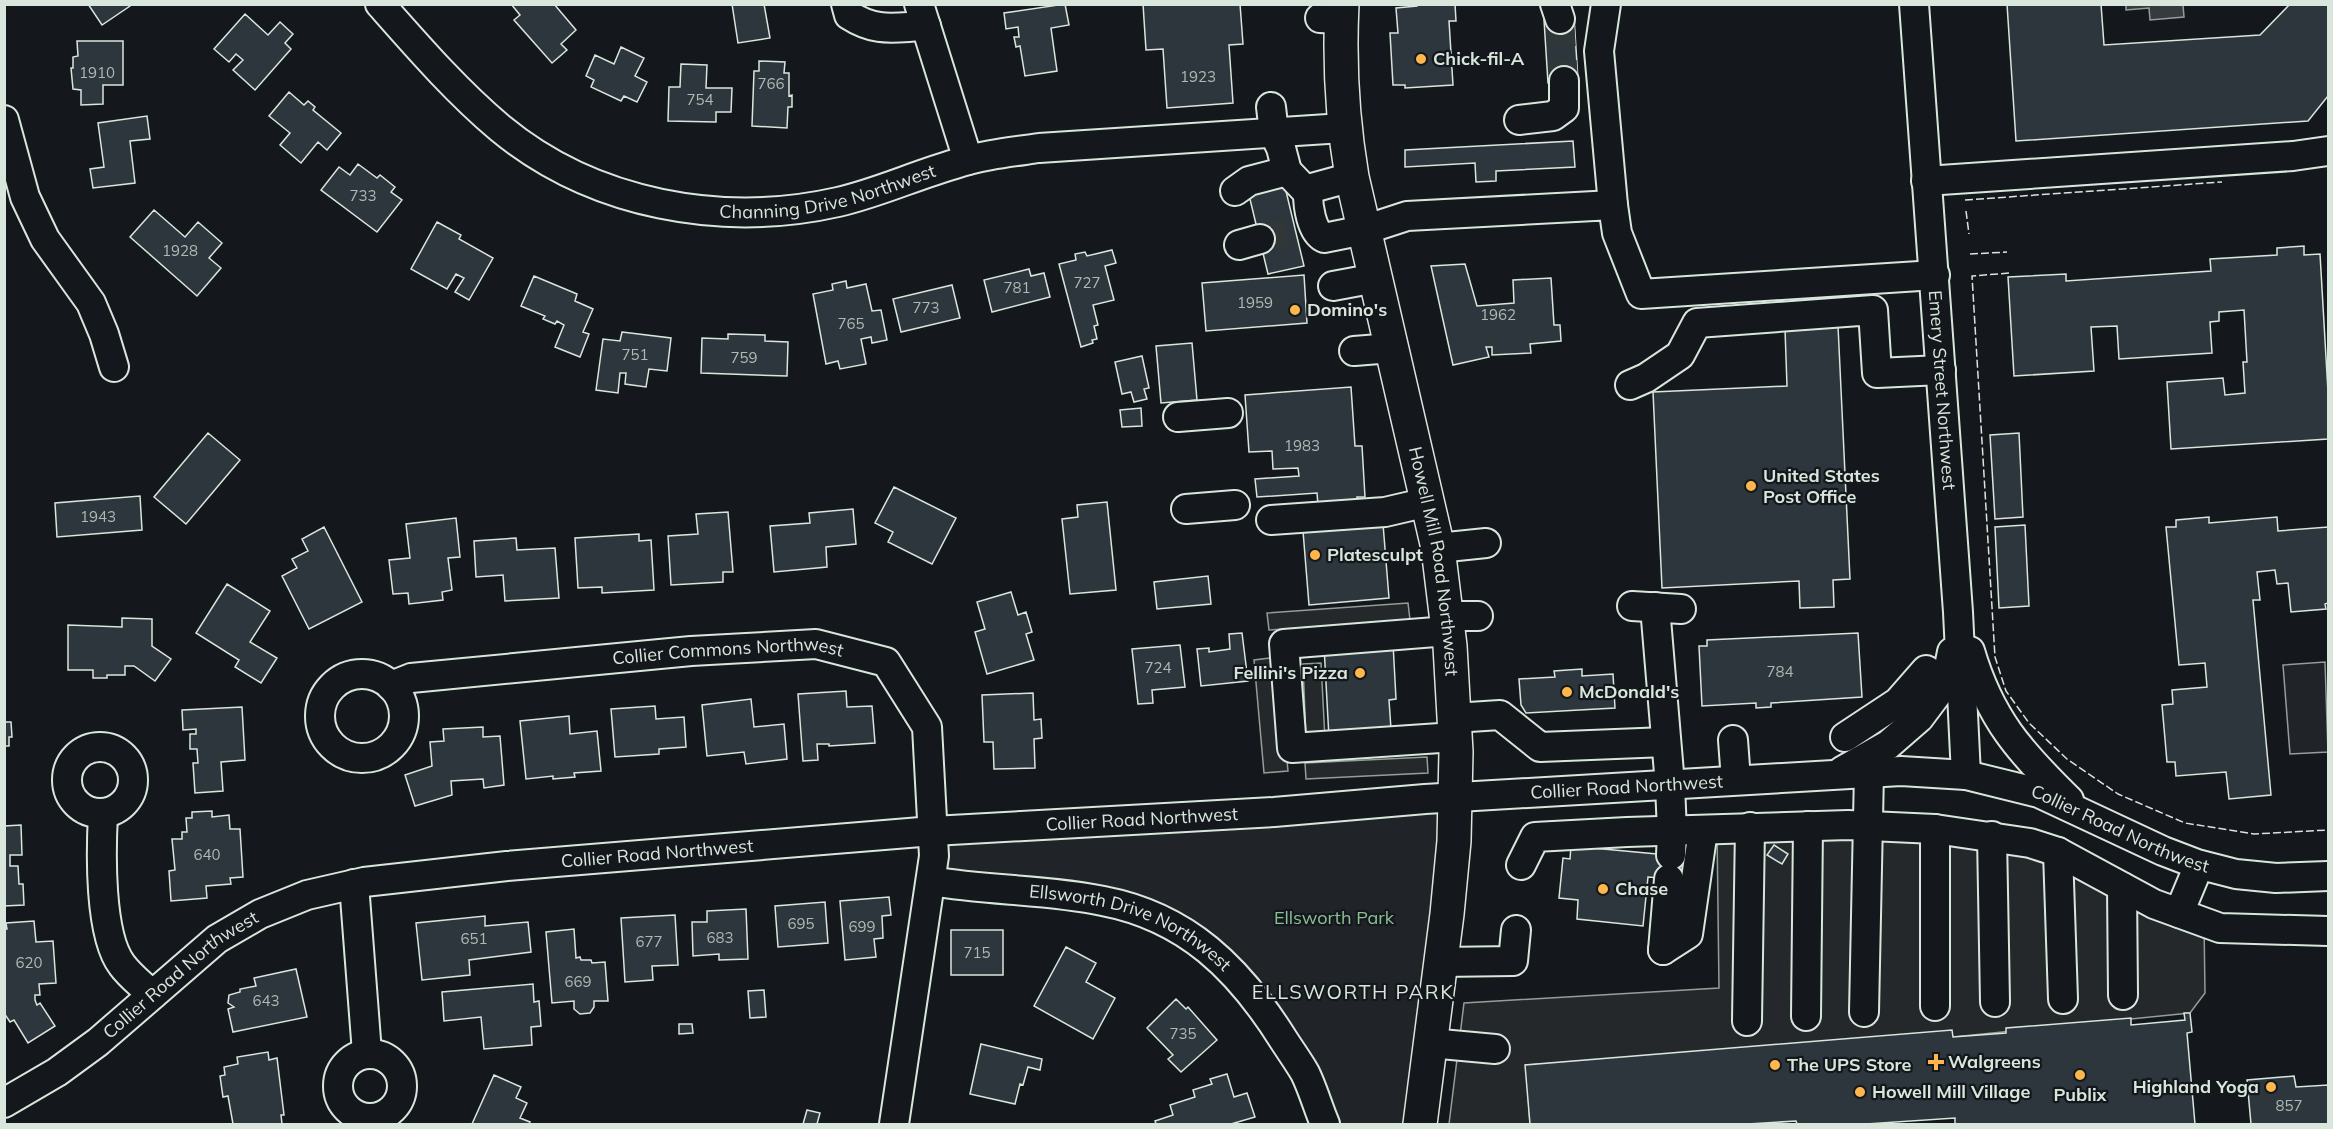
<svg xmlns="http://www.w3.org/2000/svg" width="2333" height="1129" font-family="Mulish,sans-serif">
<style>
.green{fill:#202428;stroke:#939e99;stroke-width:1.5}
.parking{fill:#24282b;stroke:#939e99;stroke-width:1.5}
.water{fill:#363b3e;stroke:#939e99;stroke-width:1.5}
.building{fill:#2c363c;stroke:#d8e6dc;stroke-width:1.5}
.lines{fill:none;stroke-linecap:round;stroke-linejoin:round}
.minor-tunnel{stroke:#313739;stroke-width:28;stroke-dasharray:28 14;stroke-linecap:butt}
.minor-casing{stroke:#d8e6dc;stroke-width:32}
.major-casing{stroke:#d8e6dc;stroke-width:36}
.minor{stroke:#14181c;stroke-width:28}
.major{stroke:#14181c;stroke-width:33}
.fence{stroke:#d8e6dc;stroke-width:1.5;stroke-dasharray:8 3;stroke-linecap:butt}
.poi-dot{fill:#ffb74d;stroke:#14181c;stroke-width:2}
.labels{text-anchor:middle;stroke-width:4.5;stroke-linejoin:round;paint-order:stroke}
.number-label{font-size:15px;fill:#adbab4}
.poi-label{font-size:18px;font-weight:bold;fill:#d8e6dc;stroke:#14181c;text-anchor:start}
.street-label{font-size:18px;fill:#d8e6dc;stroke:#14181c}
.park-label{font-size:18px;fill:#8ac095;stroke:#14181c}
.neighbourhood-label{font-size:20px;letter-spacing:1.5px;fill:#d8e6dc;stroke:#14181c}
</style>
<rect width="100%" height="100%" fill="#14181c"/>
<path class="green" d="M2325 662 2328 752 2290 754 2283 665Z
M1455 798 1420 1124H1325L1261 1004 1148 914 931 881 933 831Z"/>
<path class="parking" d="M1408 603 1410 620 1269 630 1267 613Z
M1277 657 1288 771 1264 773 1254 660Z
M1321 663 1325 739 1306 740 1303 664Z
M1427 757 1428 773 1306 779 1305 763Z
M1717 829 1992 836 2204 922 2205 993 2190 1013 1953 1037 1526 1065 1530 1124H1449L1464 1003 1719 988Z"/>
<path class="water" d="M2126 5V4L2188 5H2183L2184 17 2150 20 2149 8 2126 10Z"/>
<path class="building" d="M88 4H129L130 6 102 25Z
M511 4H554L576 30 561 44 567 50 552 63 514 20 520 15Z
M732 4H764L770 38 738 43Z
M1065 4 1069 25 1051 28 1057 71 1025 76 1020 46 1016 47 1014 37H1019L1018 27 1006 29 1004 13Z
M1143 4H1240L1243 44 1229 45 1233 103 1167 108 1163 49 1146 50Z
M1417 4H1455L1456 21H1449L1453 85 1405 88V85H1393L1390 33H1398L1396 8 1417 6Z
M2007 4H2101L2104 45 2260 35 2290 4H2328V96L2308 121 2016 141Z
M245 14 268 35 280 22 293 34 285 43 291 49 255 90 233 70 243 60 236 54 229 62 214 49Z
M1574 17 1578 80 1548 83 1544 20Z
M77 41H123V85H103V104L81 105V90L73 89 71 68H73V57L78 56Z
M621 47 644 58 635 76 647 82 637 102 624 96 621 101 591 87 594 80 586 76 595 55 614 64Z
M759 61 785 62 784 73H789V96L792 95V107H788L787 128 752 126 754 71H759Z
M681 64 707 65 706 88H732L731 112H716V122L668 121 669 87H680Z
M289 92 304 105 308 101 315 107 313 110 341 133 327 150 318 142 301 163 280 145 290 133 269 116Z
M147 116 150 139 130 141 135 183 93 188 90 169 104 167 98 123Z
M1573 141 1575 167 1496 171V181L1476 182 1475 163 1405 167V150Z
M358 164 377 178 380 175 395 187 391 192 402 200 377 232 321 190 339 167 350 175Z
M1285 187 1304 266 1268 274 1249 195Z
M154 210 185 237 198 222 222 243 209 258 221 268 197 296 130 237Z
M437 222 461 235 459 239 493 258 469 300 455 292 464 278 456 274 447 289 411 269Z
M2304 246V255L2320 254 2328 392V439L2171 449 2167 382 2223 378 2225 395 2245 393 2243 362H2247L2244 310 2219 312V321L2210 322 2212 353 2119 359 2117 326 2091 327 2094 371 2014 376 2008 277 2066 274V281L2211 271 2210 259 2277 255V248Z
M1112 250 1116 263 1105 266 1114 300 1093 305 1098 325 1094 326 1097 339 1092 340 1093 343 1081 347 1059 264 1076 260 1075 254 1085 252 1087 256Z
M1465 264 1477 306 1514 303 1513 280 1551 278 1554 325H1560L1561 341 1530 344 1531 353 1492 355V347H1486L1489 357 1453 365 1431 266Z
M1029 269 1031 276 1044 273 1050 297 992 312 984 280Z
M1304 275 1307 323 1206 331 1202 283Z
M534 276 577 294 575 301 593 309 583 332 589 334 580 357 555 347 564 325 557 321 555 324 543 319 545 316 521 306Z
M846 281 847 288 866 284 872 311 881 310 887 340 872 343 871 337 861 339 866 364 840 369 838 361 826 364 813 294 833 290 832 284Z
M952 285 960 318 901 332 893 299Z
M1838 326 1850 579 1833 580 1834 607 1800 608 1799 581 1662 588 1653 392 1787 386 1785 329Z
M622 332 671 338 667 371 649 369 646 387 625 384 626 373H620L618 393 596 390 603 339 620 341Z
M728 334 765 335V341L788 342 787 376 701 373 702 338 728 339Z
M1192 343 1197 400 1161 403 1156 346Z
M1142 356 1149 388 1144 389 1147 399 1134 402 1131 392 1122 394 1115 362Z
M1351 387 1355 446H1362L1365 497H1357L1358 503 1318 505 1317 493 1257 497 1255 479 1299 476 1298 468 1273 469 1272 451 1249 452 1245 395Z
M1141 408 1142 426 1122 427 1120 410Z
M208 433 240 460 186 524 154 497Z
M2019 433 2023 517 1995 519 1990 435Z
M894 487 956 518 932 564 888 542 893 532 875 523Z
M140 496 142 530 57 537 55 503Z
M1107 502 1116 590 1070 594 1062 519 1078 517 1077 505Z
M853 509 856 544 826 547 827 567 774 572 770 526 810 523 809 513Z
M728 512 733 572H723V582L671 585 668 536 698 534 696 514Z
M2209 517V523L2277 517 2278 531 2328 527V603L2325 604 2326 609 2291 612 2288 583 2277 584 2275 570 2257 572 2260 600H2253L2271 795 2229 799 2226 772 2176 776 2175 762H2167L2162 705 2173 704 2172 690 2207 687 2205 663 2179 665 2166 527H2176V520Z
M456 518 460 557 448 558 452 590 442 592 443 600 409 604 408 593 393 594 389 560 410 558 406 524Z
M1383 524 1389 598 1309 605 1303 531Z
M2025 525 2029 606 1999 608 1995 527Z
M324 527 362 602 309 629 282 576 297 568 292 559 308 551 302 539Z
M639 534V541L651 540 654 590 602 593V587L578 588 575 538Z
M516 538 517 550 555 548 559 598 505 601 503 575 476 577 474 541Z
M1208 576 1211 604 1157 609 1154 582Z
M227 584 270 611 250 642 277 658 261 683 235 667 239 660 196 633Z
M1011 592 1018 615 1026 612 1032 632 1026 634 1034 660 987 674 975 632 985 629 977 602Z
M122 618 152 619V646L171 659 155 681 134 666H125V675H107V678H93V670H68V625L122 627Z
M1242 633 1248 681 1201 686 1197 649 1209 648V652L1230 649 1229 634Z
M1858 633 1862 697 1771 703V707L1756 708V703L1702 706 1699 646H1707V640Z
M1393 643 1396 699 1389 700 1391 729 1329 738 1324 646Z
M1180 645 1185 687 1152 690 1153 703 1138 704 1132 649Z
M1582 669V676L1613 674 1615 708 1526 713 1521 705 1519 679 1555 677 1554 671Z
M846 691 847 707 872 706 875 743 829 746V744H817L818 760 803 761 798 694Z
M1033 693 1034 720 1041 719 1042 738 1034 739 1035 768 994 769 993 742H984L982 695Z
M751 699 754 727 784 724 787 759 746 764 744 752 707 756 702 705Z
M655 706 656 719 684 717 686 747 659 749V754L615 757 611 709Z
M242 707 245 760 221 762 223 791 195 793 193 763H198L197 749H190V734H196V729L183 730 182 710Z
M569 716 570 734 597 731 601 771 574 773 575 777 553 779V776L526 779 520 721Z
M4 722H11L12 737H9V746H4Z
M483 727V737L500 736 504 785 484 788 483 779 451 781 452 795 415 806 405 775 432 766 430 742 444 741 443 729Z
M212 811V817L229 815 230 829H240L243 877 230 878 231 884 206 886 207 898 171 901 169 871 175 870 172 839H182V832H187L186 818H192V812Z
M21 825 22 855H10V866H18L19 884H23L24 905 4 906V826Z
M1774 845 1788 854 1782 864 1767 855Z
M1571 846 1689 857 1686 880 1648 877 1643 926 1577 919 1578 900 1559 898 1563 858 1570 859Z
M889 897 891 915 882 916 883 938 874 939 876 957 845 960 840 901Z
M825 902 828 943 778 947 775 906Z
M746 909 748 959 719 960V954L693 956 692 922H707V911Z
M675 915 678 965 652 966 653 980 625 982 621 918Z
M485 916V926L528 922 531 952 469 960 470 975 422 980 416 923Z
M34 921 36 942 53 941 56 983 39 984 40 995H35V1000L37 1005 40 1003 55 1026 28 1043 14 1020 10 1022 4 1013V929H7L6 923Z
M574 929 576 958 580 957 581 960H591L592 963 605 962 608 1001H594V1007L590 1013 580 1014 574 1009V1001L552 1003 546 932Z
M951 930H1003V975H951Z
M1066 947 1096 963 1086 982 1115 998 1093 1039 1034 1006Z
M296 969 307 1017 233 1032 228 1009 234 1007 228 1003 229 995 240 992V989L256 986 254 978Z
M533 984 534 1002 539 1001 541 1026 531 1027 532 1045 484 1049 481 1017 444 1021 442 992Z
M764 990 766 1017 750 1018 748 991Z
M1176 999 1186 1009 1188 1007 1217 1040 1181 1072 1168 1059 1173 1055 1147 1028Z
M2184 1013H2190L2192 1032 2187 1033 2195 1124H1955V1118L1866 1124H1797L1796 1121 1748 1124H1530L1525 1065 1952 1030 1953 1037 2006 1033V1028L2131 1018V1025L2185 1020Z
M679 1024H692L693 1033 679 1034Z
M981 1044 1042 1059 1040 1070 1028 1067 1023 1085 1020 1084 1015 1104 970 1094Z
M268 1052 269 1060 277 1058 284 1115H281L282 1124H233L228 1096 223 1097 220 1076 225 1075 224 1067 238 1064 237 1057Z
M1227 1074 1234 1097 1247 1093 1255 1117 1231 1124H1156L1155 1121 1173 1115 1170 1105 1195 1097 1193 1090 1212 1084 1210 1079Z
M494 1075 521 1087 516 1098 527 1103 520 1118 530 1122 529 1124H472Z
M2294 1076 2296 1087 2328 1085V1124H2251L2247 1080Z
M807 1110 820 1113 817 1124H803Z"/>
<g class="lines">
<path class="minor-tunnel" d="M1560 19 1564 81
M1260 239 1295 230"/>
<g class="minor-casing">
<g id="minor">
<path id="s1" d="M380 4C418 47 456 91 500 128 593 205 722 228 838 202 878 193 916 175 955 164 982 155 1011 152 1039 148L1343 128"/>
<path d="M846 4 849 15C877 33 894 27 926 26"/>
<path d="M919 4 968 160"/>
<path d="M1555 4 1560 19"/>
<path d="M1606 4 1599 51 1613 205"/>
<path id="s2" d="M1914 4 1958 612 1966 775"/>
<path d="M1320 18 1342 19"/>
<path d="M1271 107 1274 133 1281 148 1287 171 1308 193"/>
<path d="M4 120 25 197 45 239 91 303 104 334 114 367"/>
<path d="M1519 120 1553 116 1564 108V81"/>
<path d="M1352 177 1312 188 1308 193C1308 206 1311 231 1324 238L1364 230 1407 216 1613 205 1617 233 1641 294 1935 275"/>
<path d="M1926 181 2293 156 2328 151"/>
<path d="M1235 191 1249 181 1287 171"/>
<path d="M1239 245 1260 239"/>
<path d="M1333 286 1376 278"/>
<path d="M1354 351 1392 348"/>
<path d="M1630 385 1646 378 1680 355 1697 323 1873 310 1877 373 1941 370"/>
<path d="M1178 417 1228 413"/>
<path d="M1186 509 1235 505"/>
<path d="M1271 520 1385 512 1428 502"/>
<path d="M1438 548 1486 543"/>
<path d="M1632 606 1681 609"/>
<path d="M1655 607 1670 785 1672 832 1671 855"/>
<path d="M1447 616H1478"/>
<path d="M1448 631 1284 644 1292 748 1455 737"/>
<path d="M1970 651C1990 719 2020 752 2069 800"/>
<circle cx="362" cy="716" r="42"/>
<path id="s3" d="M391 686 411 678 691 651 816 644 886 662 927 727 934 856 894 1124"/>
<path d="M1454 718 1500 715 1540 747 1666 742"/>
<path d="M1845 737 1898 702 1926 670 1946 682"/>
<path d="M1733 740 1736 780"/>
<circle cx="100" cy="780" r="33"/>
<path d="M1842 771 1888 745 1919 718 1946 682 1952 652"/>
<path d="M103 814C101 851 99 935 122 965 130 976 142 985 152 995"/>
<path d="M1935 829V1006"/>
<path d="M1992 836 1995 1002"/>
<path d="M2058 852 2063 999"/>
<path d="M1521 865 1535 837 1627 832 1848 825 1935 829 2030 843 2058 852 2154 904 2220 928 2328 931"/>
<path id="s4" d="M931 881C988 891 1046 889 1103 901 1187 917 1239 969 1283 1039 1290 1050 1298 1061 1305 1073 1313 1089 1318 1108 1325 1124"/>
<path d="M354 884 367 1053"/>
<path d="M2122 887 2123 995"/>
<path d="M2179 913 2199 865"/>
<path d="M1663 950 1688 934 1703 830"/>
<path d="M1663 950 1669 879"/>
<path d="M1441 962 1513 961 1516 930"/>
<path d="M1864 1012 1869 772"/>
<path d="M1806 1016 1808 826"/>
<path d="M1747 1021 1750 827"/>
<path d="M1430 1043 1495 1049"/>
<circle cx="370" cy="1086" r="32"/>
<path id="s5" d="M4 1103 57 1072 98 1042 217 939 260 914 307 895 364 882 507 866 933 831 1274 812 1425 799 1901 771 1966 775 2039 793 2163 851 2197 864 2236 874 2276 878 2328 876"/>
</g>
</g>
<g class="major-casing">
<g id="major">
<path id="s6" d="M1342 4C1339 64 1342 118 1352 177L1438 548 1450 646 1456 752 1454 841 1447 914 1420 1124"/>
</g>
</g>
<use href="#minor" class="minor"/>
<use href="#major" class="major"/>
<path class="fence" d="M1965 200 2222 182
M1966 211 1969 234
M1970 254 2007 252
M2009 273 1972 276 1995 657 2006 691 2029 723 2067 759 2118 794 2185 823 2254 834 2328 830"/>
</g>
<g class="poi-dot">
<circle cx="1421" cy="59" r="6"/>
<circle cx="1295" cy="310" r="6"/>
<circle cx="1751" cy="486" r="6"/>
<circle cx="1315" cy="555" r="6"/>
<circle cx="1360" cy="673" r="6"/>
<circle cx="1567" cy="692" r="6"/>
<circle cx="1603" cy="889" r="6"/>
<path d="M1933 1053h6v6h6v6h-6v6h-6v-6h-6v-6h6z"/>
<circle cx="1775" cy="1065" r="6"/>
<circle cx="2080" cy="1075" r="6"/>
<circle cx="2271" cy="1087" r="6"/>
<circle cx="1860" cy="1092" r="6"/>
</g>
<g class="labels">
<g class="number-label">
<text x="97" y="78">1910</text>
<text x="1198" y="82">1923</text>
<text x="771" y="89">766</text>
<text x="700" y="105">754</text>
<text x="363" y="201">733</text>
<text x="180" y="256">1928</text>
<text x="1087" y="288">727</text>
<text x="1017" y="293">781</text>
<text x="1255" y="308">1959</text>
<text x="926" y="313">773</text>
<text x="1498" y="320">1962</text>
<text x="851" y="329">765</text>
<text x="635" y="360">751</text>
<text x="744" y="363">759</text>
<text x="1302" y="451">1983</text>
<text x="98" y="522">1943</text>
<text x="1158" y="673">724</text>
<text x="1780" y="677">784</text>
<text x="207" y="860">640</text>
<text x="801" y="929">695</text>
<text x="862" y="932">699</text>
<text x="720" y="943">683</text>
<text x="474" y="944">651</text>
<text x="649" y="947">677</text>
<text x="977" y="958">715</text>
<text x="29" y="968">620</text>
<text x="578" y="987">669</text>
<text x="266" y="1006">643</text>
<text x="1183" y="1039">735</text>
<text x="2289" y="1111">857</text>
</g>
<g class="poi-label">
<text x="1433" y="65">Chick-fil-A</text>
<text x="1307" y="316">Domino's</text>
<text x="1763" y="482">United States<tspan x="1763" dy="21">Post Office</tspan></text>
<text x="1327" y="561">Platesculpt</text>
<text x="1348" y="679" text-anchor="end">Fellini's Pizza</text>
<text x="1579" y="698">McDonald's</text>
<text x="1615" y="895">Chase</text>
<text x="1948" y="1068">Walgreens</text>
<text x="1787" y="1071">The UPS Store</text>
<text x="2259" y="1093" text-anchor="end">Highland Yoga</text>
<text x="1872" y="1098">Howell Mill Village</text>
<text x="2080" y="1101" text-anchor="middle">Publix</text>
</g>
<g class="street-label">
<text dy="6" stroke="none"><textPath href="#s1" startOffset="522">Channing Drive Northwest</textPath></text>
<text dy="6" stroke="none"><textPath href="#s2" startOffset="387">Emery Street Northwest</textPath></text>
<text dy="6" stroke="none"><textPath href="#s6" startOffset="567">Howell Mill Road Northwest</textPath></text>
<text dy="6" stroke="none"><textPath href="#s3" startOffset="340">Collier Commons Northwest</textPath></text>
<text dy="6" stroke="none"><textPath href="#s5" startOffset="1695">Collier Road Northwest</textPath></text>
<text dy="6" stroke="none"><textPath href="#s5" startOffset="1209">Collier Road Northwest</textPath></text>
<text dy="6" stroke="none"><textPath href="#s5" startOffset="2199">Collier Road Northwest</textPath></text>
<text dy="6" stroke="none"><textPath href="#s5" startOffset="723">Collier Road Northwest</textPath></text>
<text dy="6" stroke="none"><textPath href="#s4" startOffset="208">Ellsworth Drive Northwest</textPath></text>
<text dy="6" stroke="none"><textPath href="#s5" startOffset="219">Collier Road Northwest</textPath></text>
</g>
<g class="park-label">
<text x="1334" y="924">Ellsworth Park</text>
</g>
<g class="neighbourhood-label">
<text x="1353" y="999">ELLSWORTH PARK</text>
</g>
</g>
<rect width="2333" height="1129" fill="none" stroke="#d8e6dc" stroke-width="12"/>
</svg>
